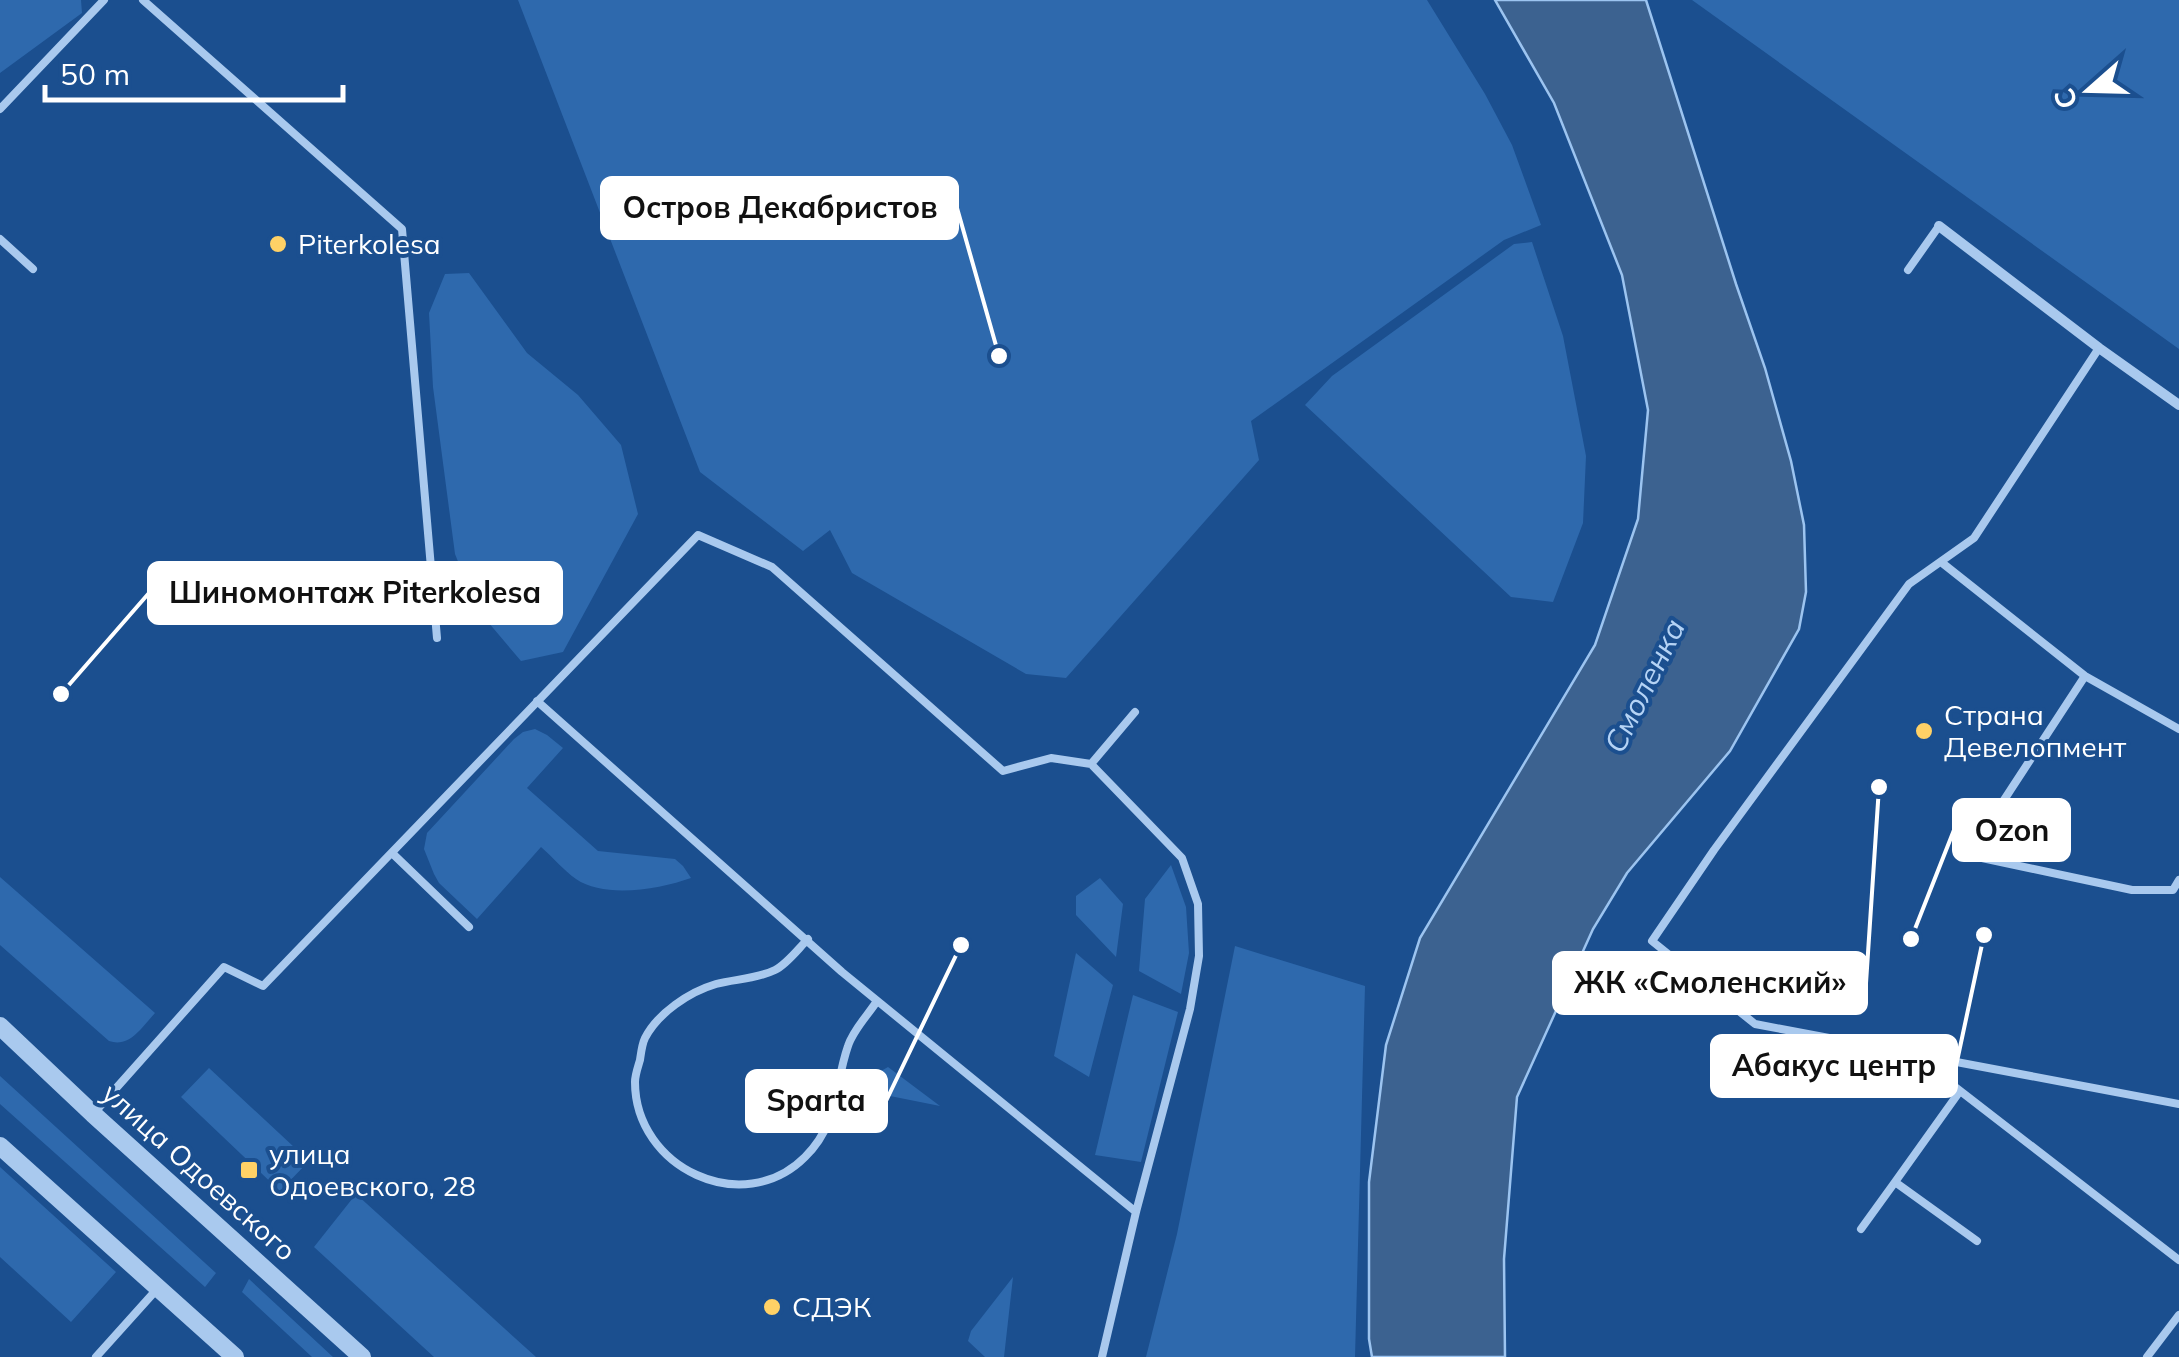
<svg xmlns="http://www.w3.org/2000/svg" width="2179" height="1357" font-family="Mulish,sans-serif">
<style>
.green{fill:#2e69ad}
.water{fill:#3c6290;stroke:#9cc4f0;stroke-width:2.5}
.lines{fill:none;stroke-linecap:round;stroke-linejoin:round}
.service{stroke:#a9c9ee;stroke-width:8}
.minor{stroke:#a9c9ee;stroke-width:10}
.tertiary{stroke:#a9c9ee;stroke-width:18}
.poi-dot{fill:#ffd166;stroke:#1b4f8f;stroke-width:4}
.labels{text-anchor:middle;stroke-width:8;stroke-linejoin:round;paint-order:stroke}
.poi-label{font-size:28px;fill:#fff;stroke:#1b4f8f;text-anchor:start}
.street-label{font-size:28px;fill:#fff;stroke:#1b4f8f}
.water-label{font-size:30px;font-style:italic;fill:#b5d3f5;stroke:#1b4f8f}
.leader{fill:none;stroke:#fff;stroke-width:4}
.callout-dot{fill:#fff;stroke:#1b4f8f;stroke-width:4}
.callout{fill:#fff;stroke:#fff;stroke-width:4}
.callout-label{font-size:30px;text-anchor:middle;font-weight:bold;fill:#111}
</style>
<rect width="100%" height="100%" fill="#1b4f8f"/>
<path class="green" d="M0 0H81L82 13 0 73Z
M518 0H1427L1485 94 1512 145 1541 225 1504 240 1251 421 1259 460 1066 678 1026 674 852 573 830 530 803 551 700 472Z
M1692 0H2179V349Z
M1532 242 1563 336 1586 456 1583 523 1553 602 1511 597 1305 405 1332 376 1514 244Z
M469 273 527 353 578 395 621 445 638 514 563 652 521 661 477 609 455 554 433 387 429 313 445 274Z
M535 729 547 735 563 748 527 788 598 851 675 859 683 866 691 878C660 889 605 899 576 879 563 870 553 857 541 847L477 919 439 883 434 874 424 849 427 833 514 739 523 732Z
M1171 865 1186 907 1189 953 1181 994 1139 971 1145 899Z
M0 877 155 1013C142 1027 130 1048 109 1041L0 945Z
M1100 878 1123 904 1116 957 1076 915V896Z
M1235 946 1365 986 1355 1357H1146L1177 1234Z
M1076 953 1113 985 1089 1077 1054 1056Z
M1133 995 1178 1012 1141 1162 1095 1155Z
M888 1067 940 1106 865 1091 874 1075Z
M209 1068 309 1161 280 1191 181 1097Z
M0 1076 216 1273 205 1287 0 1104Z
M0 1167 116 1272 71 1322 0 1257Z
M356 1194 536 1357H434L314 1247Z
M1013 1277 1004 1357H985L968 1341 971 1331Z
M249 1279 333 1357H312L242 1292Z"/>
<path class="water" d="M1495 0H1646L1736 284 1765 368 1791 461 1804 525 1806 592 1799 629 1730 751 1627 873 1593 929 1517 1097 1504 1259 1505 1357H1372L1369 1339V1182L1386 1045 1420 938 1595 645 1638 519 1648 410 1622 275 1554 103Z"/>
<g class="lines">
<path class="service" d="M143 0 402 229 437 638
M0 109 104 0
M0 239 33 269
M1908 270 1939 226
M2099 348 1974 538 1909 584 1714 850 1652 941 1755 1024 2179 1104
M1941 562 2085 676 2179 729
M2085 676 1968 855 2132 890H2173L2179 880
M537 701 842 972 1136 1212
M1091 764 1135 712
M392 853 469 927
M808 939C798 949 787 964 775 970 757 979 735 979 716 984 689 992 658 1013 645 1038 642 1044 641 1053 640 1060 638 1067 635 1075 635 1082 635 1168 743 1219 805 1157 839 1124 834 1086 848 1046 853 1030 868 1015 877 1001
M1915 1056 2179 1260
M94 1113 224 967 263 986 698 535 772 567 1003 771 1051 758 1091 764 1182 858 1198 904 1199 956 1190 1009 1136 1212 1102 1357
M1895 1182 1960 1091
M1861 1229 1895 1182 1977 1241
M96 1357 158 1288
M2147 1357 2179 1315"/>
<path class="minor" d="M1939 226 2099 348 2179 405"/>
<path class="tertiary" d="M0 1026 93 1114 362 1357
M0 1146 235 1357"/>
</g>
<g class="poi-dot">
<circle cx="278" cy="244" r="10"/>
<circle cx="1924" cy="731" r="10"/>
<rect x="239" y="1160" width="20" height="20" rx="5"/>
<circle cx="772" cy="1307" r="10"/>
</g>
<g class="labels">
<g class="poi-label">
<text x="298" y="254">Piterkolesa</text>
<text x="1944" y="725">Страна<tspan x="1944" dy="32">Девелопмент</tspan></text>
<text x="269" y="1164">улица<tspan x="269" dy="32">Одоевского, 28</tspan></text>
<text x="792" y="1317">СДЭК</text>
</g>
<g class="street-label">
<text transform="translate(199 1172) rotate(42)" y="10">улица Одоевского</text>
</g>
<g class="water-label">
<text transform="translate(1645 686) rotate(-64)" y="10">Смоленка</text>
</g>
</g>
<path class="leader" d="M999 356L957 208M61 694L149 593M1911 939L1954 830M1879 787L1866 983M1984 935L1956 1066M961 945L886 1101"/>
<g class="callout-dot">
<circle cx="999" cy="356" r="10"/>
<circle cx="61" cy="694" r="10"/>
<circle cx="1911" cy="939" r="10"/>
<circle cx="1879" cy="787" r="10"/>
<circle cx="1984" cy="935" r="10"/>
<circle cx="961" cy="945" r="10"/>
</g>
<g class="callout">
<rect x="602" y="178" width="355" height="60" rx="10"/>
<rect x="149" y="563" width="412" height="60" rx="10"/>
<rect x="1954" y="800" width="115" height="60" rx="10"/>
<rect x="1554" y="953" width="312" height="60" rx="10"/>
<rect x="1712" y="1036" width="244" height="60" rx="10"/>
<rect x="747" y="1071" width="139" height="60" rx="10"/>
</g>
<g class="callout-label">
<text x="780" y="218">Остров Декабристов</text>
<text x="355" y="603">Шиномонтаж Piterkolesa</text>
<text x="2012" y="841">Ozon</text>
<text x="1710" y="993">ЖК «Смоленский»</text>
<text x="1834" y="1076">Абакус центр</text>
<text x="816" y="1111">Sparta</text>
</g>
<g transform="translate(2089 90) rotate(250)" stroke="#1b4f8f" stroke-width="8" paint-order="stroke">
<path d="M0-8L18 38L0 25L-18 38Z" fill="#ffffff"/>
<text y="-15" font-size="28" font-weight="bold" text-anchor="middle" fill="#ffffff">С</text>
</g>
<path d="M45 85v15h298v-15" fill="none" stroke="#ffffff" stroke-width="5"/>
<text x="60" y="85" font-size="30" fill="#ffffff" stroke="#1b4f8f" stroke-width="8" paint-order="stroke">50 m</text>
</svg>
